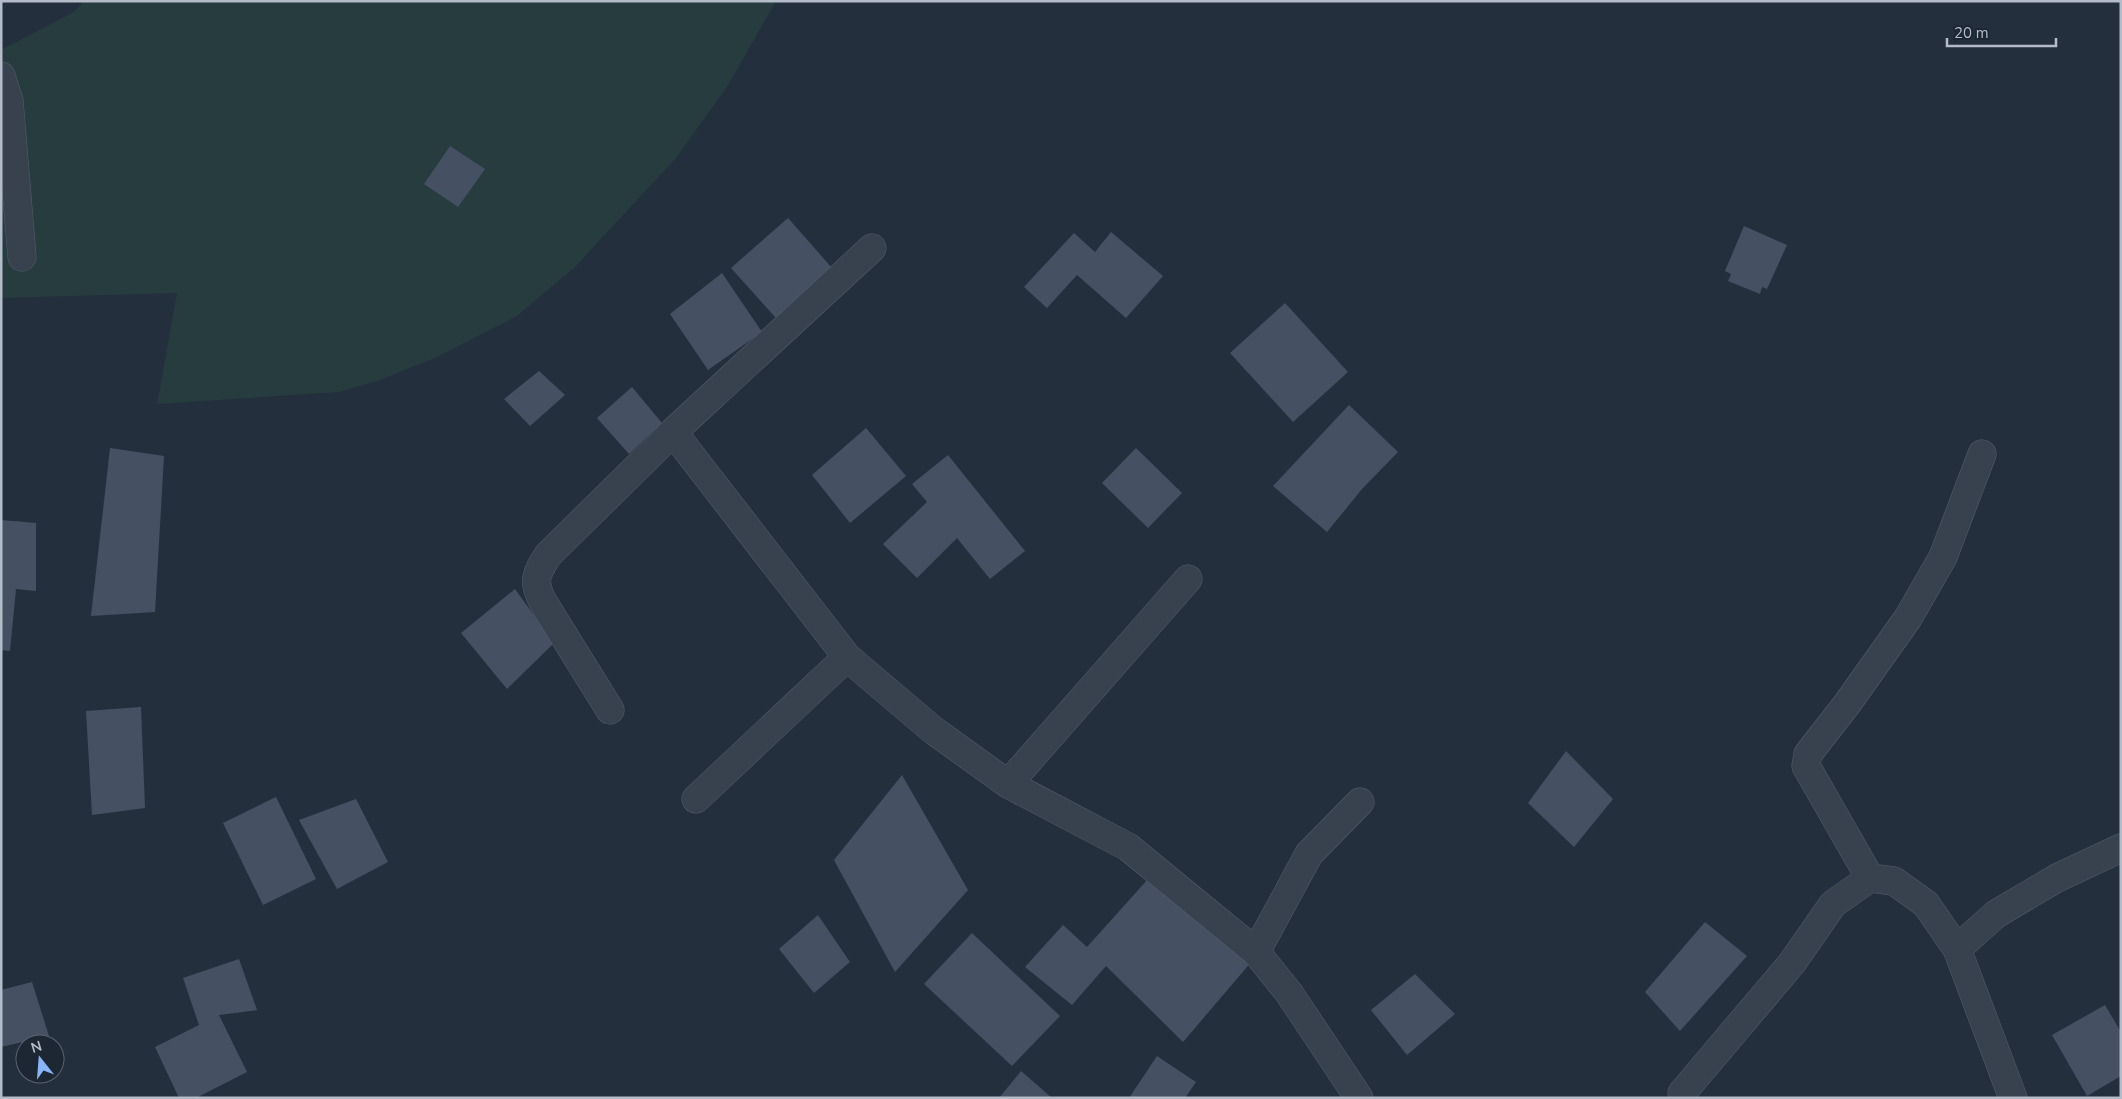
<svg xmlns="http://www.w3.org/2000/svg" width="2122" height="1099" font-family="'Nunito Sans',sans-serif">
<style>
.green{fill:#263c3f}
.building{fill:#455162}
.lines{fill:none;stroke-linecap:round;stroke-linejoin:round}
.minor-casing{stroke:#565f6c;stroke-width:29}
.minor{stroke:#38414e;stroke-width:28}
</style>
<rect width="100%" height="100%" fill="#242f3e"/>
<path class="green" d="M84 1H776L727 87 676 158 574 268 517 316 437 357 377 381 339 392 157 404 177 293 1 298V50L74 12Z"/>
<path class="building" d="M450 146 485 169 458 207 424 184Z
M788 218 832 268 776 318 731 268Z
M1744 226 1787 245 1767 289 1762 287 1760 294 1728 281 1731 274 1725 271Z
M1111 232 1163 276 1126 318 1077 275 1047 308 1024 287 1074 233 1095 252Z
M722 273 762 332 708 370 670 314Z
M1285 303 1348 372 1293 422 1230 353Z
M539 371 565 395 530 426 504 399Z
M632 387 662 423 629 454 597 418Z
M1349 405 1398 452 1362 489 1327 532 1273 486Z
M866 428 906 476 850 523 812 475Z
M110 448 164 456 155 612 91 616Z
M1136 448 1182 493 1148 528 1102 483Z
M948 455 1025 551 990 579 957 538 917 578 883 544 927 502 912 484Z
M1 520 36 523V591L16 589 10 651 1 650Z
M515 589 554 643 507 689 461 633Z
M141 707 145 808 92 815 86 711Z
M1566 751 1613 799 1574 847 1528 803Z
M902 775 968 890 895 972 834 860Z
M276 797 316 879 263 905 223 823Z
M356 799 388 862 337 889 299 820Z
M1148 879 1253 960 1183 1042 1106 966 1072 1005 1025 967 1063 925 1087 947Z
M818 915 850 962 814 993 779 949Z
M1705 922 1747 956 1680 1031 1645 992Z
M972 933 1060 1016 1012 1066 924 984Z
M239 959 257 1010 219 1015 247 1072 196 1098H179L155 1047 199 1025 183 978Z
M1415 974 1455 1014 1407 1055 1371 1010Z
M32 982 49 1036 1 1047V990Z
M2105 1005 2121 1032V1076L2087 1096 2052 1035Z
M1157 1056 1196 1082 1185 1098H1129Z
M1021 1071 1052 1098H999Z"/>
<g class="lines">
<g class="minor-casing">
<path id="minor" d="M1 76 9 101 22 257
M673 432 847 657 933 730 1008 784 1128 847 1256 952 1289 993 1359 1098
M610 710 543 602C532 581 536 574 548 555L673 432 872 248
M1008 784 1188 579
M696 799 847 657
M1870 878 1806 766 1808 754 1847 704 1908 618 1943 557 1982 454
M1957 949 1996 914 2057 878 2121 848
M1256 952 1309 854 1360 802
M1682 1093 1792 963 1833 904 1870 878 1894 881 1926 904 1957 949 2013 1098"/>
</g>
<use href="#minor" class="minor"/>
</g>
<rect width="2122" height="1099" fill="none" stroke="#b4bcc9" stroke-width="5"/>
<g transform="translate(40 1059) rotate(343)"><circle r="24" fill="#1d2633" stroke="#59626f"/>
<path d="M0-4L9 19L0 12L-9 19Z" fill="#8ab4f8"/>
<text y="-8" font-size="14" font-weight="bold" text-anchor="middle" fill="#b4bcc9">N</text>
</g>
<path d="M1947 38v8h109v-8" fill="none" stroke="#b4bcc9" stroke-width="2.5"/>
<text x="1954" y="38" font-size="15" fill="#b4bcc9" stroke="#1d2633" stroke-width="4" paint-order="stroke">20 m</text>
</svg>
